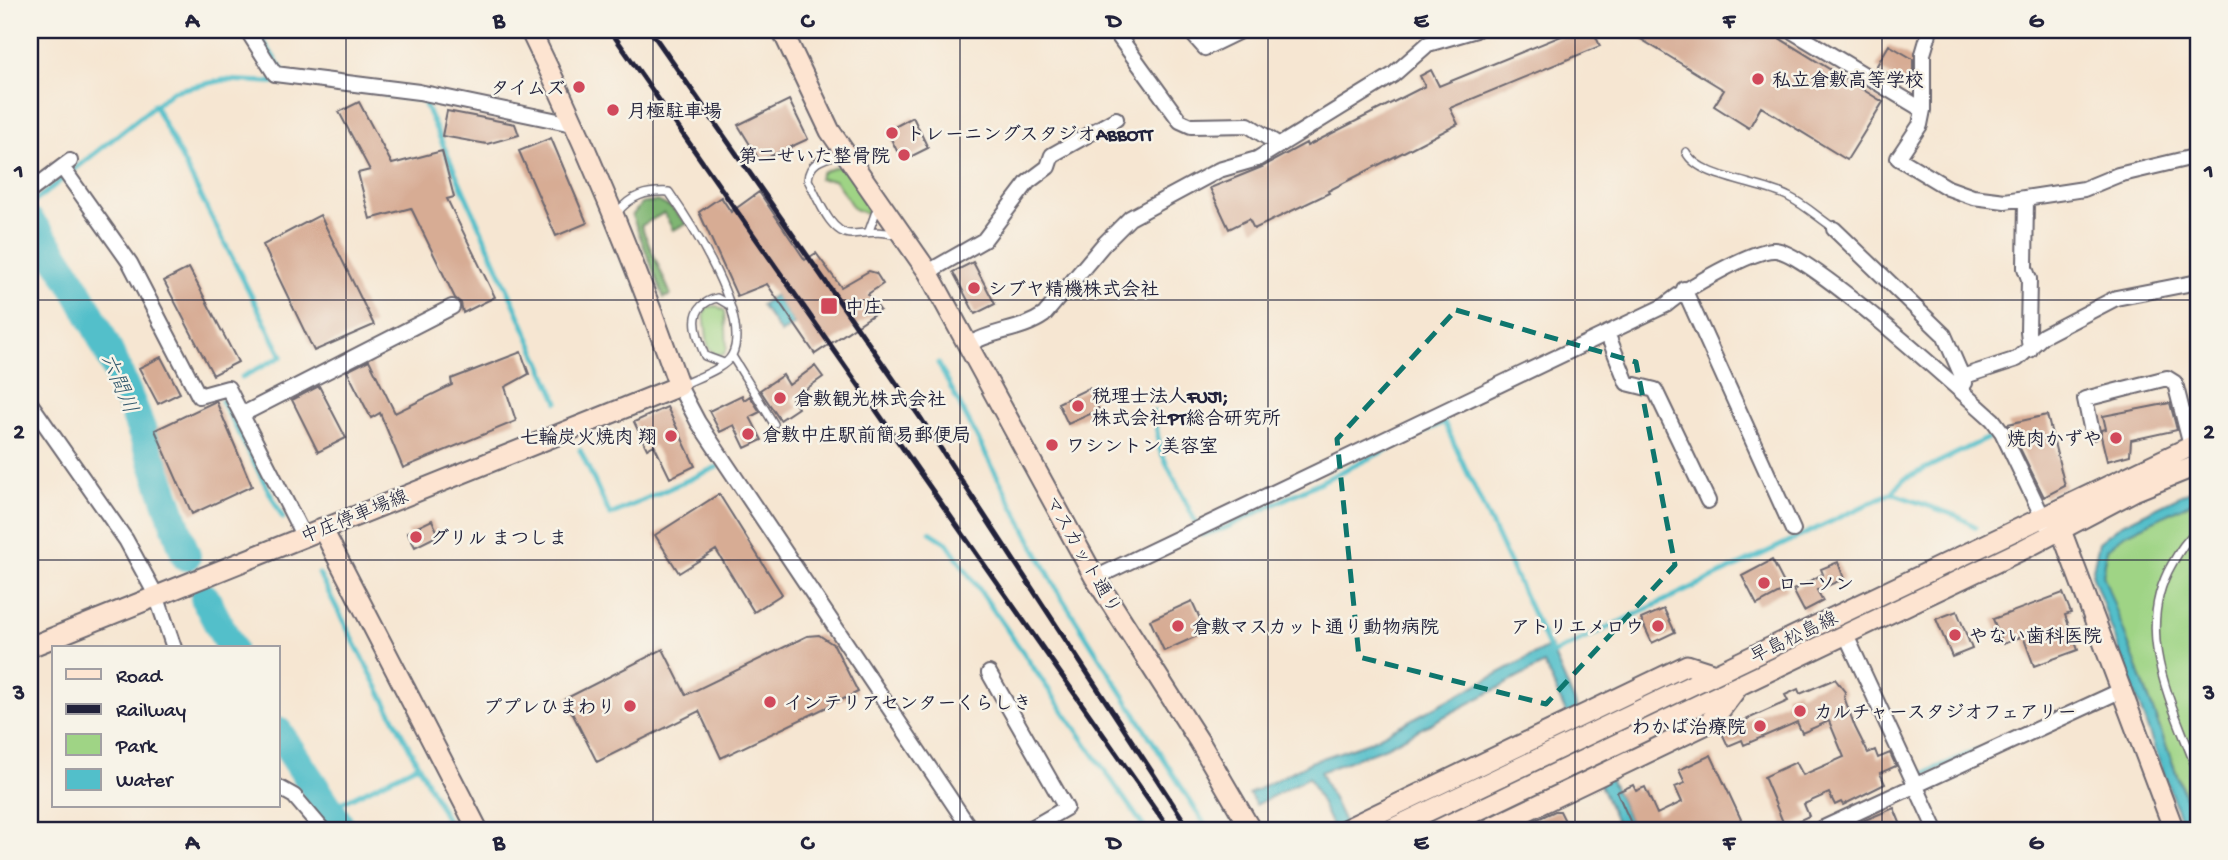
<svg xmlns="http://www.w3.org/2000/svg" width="2228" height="860" font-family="'Gochi Hand','Klee One',sans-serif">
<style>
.green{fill:#9fd485;stroke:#607b60;stroke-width:2}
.forest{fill:#7fb672;stroke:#506c56;stroke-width:2}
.water{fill:#52bfca;stroke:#3a7082;stroke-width:2}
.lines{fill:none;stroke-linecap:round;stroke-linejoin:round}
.stream{stroke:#52bfca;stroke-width:5}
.river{stroke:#52bfca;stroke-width:30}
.building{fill:#d7ac94}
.lane-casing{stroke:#6c6770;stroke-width:10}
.street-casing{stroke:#6c6770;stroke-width:18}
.secondary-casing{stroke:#6c6770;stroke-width:23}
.lane{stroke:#fff;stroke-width:7}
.street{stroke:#fff;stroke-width:14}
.secondary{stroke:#fde4d1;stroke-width:19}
.rail{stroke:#22223b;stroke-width:5}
.marked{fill:none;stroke:#0f766e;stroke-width:5;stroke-dasharray:14 9;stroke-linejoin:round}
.grid{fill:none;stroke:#22223b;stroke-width:2;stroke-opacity:0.55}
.poi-dot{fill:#d1495b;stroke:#f7f3e8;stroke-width:2.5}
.labels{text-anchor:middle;stroke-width:5;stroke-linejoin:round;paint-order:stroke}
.poi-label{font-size:19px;font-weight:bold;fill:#22223b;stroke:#f7f3e8;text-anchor:start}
.street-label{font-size:19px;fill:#22223b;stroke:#f7f3e8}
.water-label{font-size:21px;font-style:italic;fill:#33596d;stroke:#f7f3e8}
.neatline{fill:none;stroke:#22223b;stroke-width:2.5}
.grid-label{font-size:23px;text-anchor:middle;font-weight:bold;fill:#22223b}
</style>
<rect width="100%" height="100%" fill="#f7f3e8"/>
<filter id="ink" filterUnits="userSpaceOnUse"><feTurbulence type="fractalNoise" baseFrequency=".0143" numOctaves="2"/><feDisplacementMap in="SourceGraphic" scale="14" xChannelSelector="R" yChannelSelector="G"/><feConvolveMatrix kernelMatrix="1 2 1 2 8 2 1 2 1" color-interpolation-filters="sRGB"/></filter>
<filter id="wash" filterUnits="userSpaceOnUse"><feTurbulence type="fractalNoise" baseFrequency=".00686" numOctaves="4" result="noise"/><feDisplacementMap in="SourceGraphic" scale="28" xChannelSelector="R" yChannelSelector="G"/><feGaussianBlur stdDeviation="1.57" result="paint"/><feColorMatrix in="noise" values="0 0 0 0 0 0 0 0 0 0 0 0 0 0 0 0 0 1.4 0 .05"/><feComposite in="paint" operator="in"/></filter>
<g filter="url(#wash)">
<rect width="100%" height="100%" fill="#f6e6d2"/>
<path class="green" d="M839 166C852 174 870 199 867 214L854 209 835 180 819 179 822 172Z
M717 306 725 311 727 348 724 354 715 355 708 346 704 313 707 307Z
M2198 499V830L2103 576 2107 549 2124 535Z"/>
<path class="forest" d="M657 201 672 208 687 224 673 230 664 213 641 226 671 295 664 298 632 216 641 204Z"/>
<path class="water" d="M775 295 795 324 781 333 761 305Z
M2198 487V499L2124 535 2107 549 2103 575 2197 830H2184L2092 574 2099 542 2122 524Z
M1550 646 1578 710 1567 715 1544 664 1386 747 1320 772 1348 830H1334L1309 777 1256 805 1249 794 1311 762 1369 742Z
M1610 778 1634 830H1620L1599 783Z"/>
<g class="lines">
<path class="stream" d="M256 30 283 71
M386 95 423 100 558 402
M154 104 282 356 242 377
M30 205 173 91 224 80 290 83
M938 363 1057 590 1206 826 1198 830
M222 401 283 518
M1154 412 1160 450 1202 535 1225 528 1444 422 1551 653
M580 450 610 515 717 467
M1892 493 1904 479 1990 437
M930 532 947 543 1146 830
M319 574 452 830
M1548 656 1891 493 1957 516 1976 527
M1919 776 1977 750
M329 809 418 765"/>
<path class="river" d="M30 222C105 313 148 445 186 556
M205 598 231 648
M278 732 343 830"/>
</g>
<g id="blocks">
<path class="building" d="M1576 30H1593L1600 46 1450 108 1458 124 1328 191 1329 193 1254 229 1249 219 1229 229 1210 188 1262 167 1306 143 1307 146 1425 86 1420 76 1431 70 1439 86Z
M1626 30H1766L1883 102 1847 160 1761 107 1749 128 1714 106 1724 90Z
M1889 45 1913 59V74L1907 85 1876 67Z
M789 100 808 139 760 161 738 125Z
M359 102 392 164 442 151 454 197 447 199 495 297 463 313 461 303 455 298 411 208 370 219 358 173 370 170 339 112Z
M447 111 515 124 519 135 487 144 442 136Z
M913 117 928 148 902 161 887 131Z
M551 138 587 223 556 236 519 151Z
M759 192 805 260 816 253 841 287 869 271 876 273 883 284 868 294 880 310 815 354 767 284 737 296 699 212 721 197 731 212Z
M320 215 374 325 314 351 263 245Z
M973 262 995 304 975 314 953 272Z
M189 268 238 362 213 375 164 281Z
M521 352 529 374 505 387 516 421 403 468 380 413 371 418 347 371 369 360 395 413 452 385 451 379Z
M161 357 180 393 158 404 139 368Z
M815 366 823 377 792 399 798 408 780 420 760 390 783 375 789 385Z
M319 386 346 438 318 452 292 400Z
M1089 388 1099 410 1068 424 1058 403Z
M742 395 744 400 750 396 760 412 750 417 762 440 745 448 734 425 720 432 709 411Z
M216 401 252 486 192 514 155 430Z
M2170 403 2177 430 2131 440 2130 455 2107 461 2101 436V430L2106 429 2103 416Z
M667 407 695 466 670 478 654 445 647 449 634 422Z
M2047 415 2065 486 2044 497 2008 424Z
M719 494 782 594 754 612 716 550 679 573 655 535Z
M432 520 439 535 415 547 407 532Z
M1772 560 1787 589 1757 605 1742 576Z
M1838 562 1844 579 1817 590 1823 601 1804 611 1793 590 1823 574 1821 569Z
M2063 593 2071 613 2065 615 2078 650 2034 666 2023 636 2003 644 1993 619Z
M1192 601 1206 632 1164 651 1150 620Z
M1664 609 1675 632 1652 643 1641 619Z
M1957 611 1972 649 1952 657 1936 619Z
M819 635 834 645 858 692 721 758 699 711 597 762 565 699 663 649 686 695 807 636Z
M1835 679 1845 692 1844 697 1855 727 1868 753 1875 750 1878 758 1890 753 1896 766 1880 773 1885 784 1843 805 1841 802 1835 805 1829 793 1804 804 1809 816 1785 827 1764 777 1796 762 1803 775 1844 757 1829 721 1802 733 1797 722 1744 745 1742 740 1728 746 1721 731 1788 701 1785 695 1798 689 1800 694Z
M1711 755 1746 830H1701L1699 826 1689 830H1634L1617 792 1633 785 1636 791 1645 787 1657 814 1682 802 1675 787 1685 783 1679 770Z
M1894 808 1903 830H1841L1865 820Z
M1555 811H1560L1566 823 1551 830H1514Z"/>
</g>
</g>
<g filter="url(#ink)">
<use href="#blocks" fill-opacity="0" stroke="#6c6770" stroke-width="2"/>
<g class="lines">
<g class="lane-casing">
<path id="lane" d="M1686 152C1699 179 1762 182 1789 197 1805 205 1819 218 1834 228
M843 153C827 158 809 160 808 180 817 196 830 234 851 234 868 233 879 230 896 235
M617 213C631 195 646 191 669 192 690 222 752 317 732 355 725 369 696 378 682 385
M869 231 878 206
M732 356 774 424
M724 363 705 356C695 332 686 306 717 298L729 305
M2198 530C2186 540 2180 550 2172 564 2132 633 2173 705 2198 773"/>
</g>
<g class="street-casing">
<path id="street" d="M247 30 275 74 419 92 577 125
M1114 30 1180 121 1191 126 1248 125 1279 145
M1189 30 1205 48 1242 30
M1790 30 1923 110V54L1930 30
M1923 110 1920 125 1898 158 1948 188 1973 197 2005 201 2084 189 2118 175 2198 156
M62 167 130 263 199 396 228 388 303 535
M30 191 70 161
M2026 199 2025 268 2029 279 2028 332 2030 350
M1834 229 1944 335 1965 383
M928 272 984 240 1028 182 1048 167 1052 155 1116 119
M1684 289 1793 530
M1607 333 1627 383 1655 390 1708 501
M970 344C993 330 1021 331 1044 315L1103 245 1130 218 1219 170 1257 159 1393 75 1428 44 1476 30
M1962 377 2017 359 2043 336 2116 298 2198 282
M679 386 698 422 971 830
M30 403 126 540 156 595 174 648
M243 414 452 307
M2092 432 2085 399 2167 378 2175 383 2191 446
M1095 578 1666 305C1683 290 1753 249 1775 250 1807 251 1961 391 1993 420L2002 432 2046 524
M1845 633 1936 830
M989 673 1066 808 1028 830
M278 787 294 796 323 830
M1819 830 2122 690"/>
</g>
<g class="secondary-casing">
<path id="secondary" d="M782 30 830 131 928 272 1095 578 1199 741 1251 830
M2056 517 2174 830
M322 528 478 830
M30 647 679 386C636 264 587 146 530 30
M1344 830 1687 665 1715 674
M1389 830 2198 443
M1437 830 2024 549 2134 491 2198 465
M1486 830 1703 726 1716 716 1737 688"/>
</g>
<use href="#lane" class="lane"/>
<use href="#street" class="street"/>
<use href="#secondary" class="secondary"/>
<path class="rail" d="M610 30 1170 830
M650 30 922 420 1190 830"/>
</g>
</g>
<path class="marked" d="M1456 310 1636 362 1675 565 1546 704 1359 657 1337 439Z"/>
<path class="grid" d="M346 30V830M653 30V830M960 30V830M1268 30V830M1575 30V830M1882 30V830M30 300H2198M30 560H2198"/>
<g class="poi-dot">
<circle cx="1758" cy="79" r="7"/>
<circle cx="579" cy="87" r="7"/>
<circle cx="613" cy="110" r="7"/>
<circle cx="892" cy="133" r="7"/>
<circle cx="904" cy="155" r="7"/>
<circle cx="974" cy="288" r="7"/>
<rect x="820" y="297" width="18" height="18" rx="3.5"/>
<circle cx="780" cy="398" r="7"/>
<circle cx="1078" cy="406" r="7"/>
<circle cx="748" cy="434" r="7"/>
<circle cx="671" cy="436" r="7"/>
<circle cx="2116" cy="438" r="7"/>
<circle cx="1052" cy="445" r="7"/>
<circle cx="416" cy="537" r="7"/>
<circle cx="1764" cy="583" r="7"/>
<circle cx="1178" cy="626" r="7"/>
<circle cx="1658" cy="626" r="7"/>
<circle cx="1955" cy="635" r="7"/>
<circle cx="770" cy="702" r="7"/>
<circle cx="630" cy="706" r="7"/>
<circle cx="1800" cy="711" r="7"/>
<circle cx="1760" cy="726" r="7"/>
</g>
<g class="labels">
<g class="poi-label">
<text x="1772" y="86">私立倉敷高等学校</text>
<text x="565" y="94" text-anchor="end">タイムズ</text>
<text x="627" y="117">月極駐車場</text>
<text x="906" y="140">トレーニングスタジオABBOTT</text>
<text x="890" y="162" text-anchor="end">第二せいた整骨院</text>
<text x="988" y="295">シブヤ精機株式会社</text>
<text x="845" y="313">中庄</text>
<text x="1092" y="402">税理士法人FUJI;<tspan x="1092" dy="22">株式会社PT総合研究所</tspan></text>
<text x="794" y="405">倉敷観光株式会社</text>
<text x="762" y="441">倉敷中庄駅前簡易郵便局</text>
<text x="657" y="443" text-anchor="end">七輪炭火焼肉 翔</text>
<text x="2102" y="445" text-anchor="end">焼肉かずや</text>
<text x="1066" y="452">ワシントン美容室</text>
<text x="430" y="544">グリル まつしま</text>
<text x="1778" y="590">ローソン</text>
<text x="1192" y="633">倉敷マスカット通り動物病院</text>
<text x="1644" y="633" text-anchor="end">アトリエメロウ</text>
<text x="1969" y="642">やない歯科医院</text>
<text x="784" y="709">インテリアセンターくらしき</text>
<text x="616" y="713" text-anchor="end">ププレひまわり</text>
<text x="1814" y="718">カルチャースタジオフェアリー</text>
<text x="1746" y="733" text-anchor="end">わかば治療院</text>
</g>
<g class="street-label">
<text transform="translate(354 515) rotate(-22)" y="7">中庄停車場線</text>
<text transform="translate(1084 554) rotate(60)" y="7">マスカット通り</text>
<text transform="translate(1793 636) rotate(-26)" y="7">早島松島線</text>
</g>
<g class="water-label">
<text transform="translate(120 383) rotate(67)" y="7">六間川</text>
</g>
</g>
<rect width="2228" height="860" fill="none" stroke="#f7f3e8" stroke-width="77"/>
<rect x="52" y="646" width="228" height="161" fill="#f7f3e8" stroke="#a29fa3" stroke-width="2"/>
<rect x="66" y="669" width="35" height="10" fill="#fde4d1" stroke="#a29fa3" stroke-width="2"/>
<text x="116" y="682" font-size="21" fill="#22223b">Road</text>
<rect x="66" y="704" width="35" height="10" fill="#22223b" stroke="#a29fa3" stroke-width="2"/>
<text x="116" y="716" font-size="21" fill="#22223b">Railway</text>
<rect x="66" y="734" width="35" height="21" fill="#9fd485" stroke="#a29fa3" stroke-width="2"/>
<text x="116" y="752" font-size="21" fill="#22223b">Park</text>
<rect x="66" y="769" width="35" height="21" fill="#52bfca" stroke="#a29fa3" stroke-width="2"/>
<text x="116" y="786" font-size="21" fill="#22223b">Water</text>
<rect x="38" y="38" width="2152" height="784" class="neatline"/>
<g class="grid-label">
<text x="192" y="27">A</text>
<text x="499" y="27">B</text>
<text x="807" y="27">C</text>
<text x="1114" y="27">D</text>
<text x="1421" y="27">E</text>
<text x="1729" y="27">F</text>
<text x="2036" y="27">G</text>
<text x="19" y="177">1</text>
<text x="2209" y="177">1</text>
<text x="19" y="438">2</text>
<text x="2209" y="438">2</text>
<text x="19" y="699">3</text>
<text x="2209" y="699">3</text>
<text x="192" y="849">A</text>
<text x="499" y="849">B</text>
<text x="807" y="849">C</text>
<text x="1114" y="849">D</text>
<text x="1421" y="849">E</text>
<text x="1729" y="849">F</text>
<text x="2036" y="849">G</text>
</g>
</svg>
